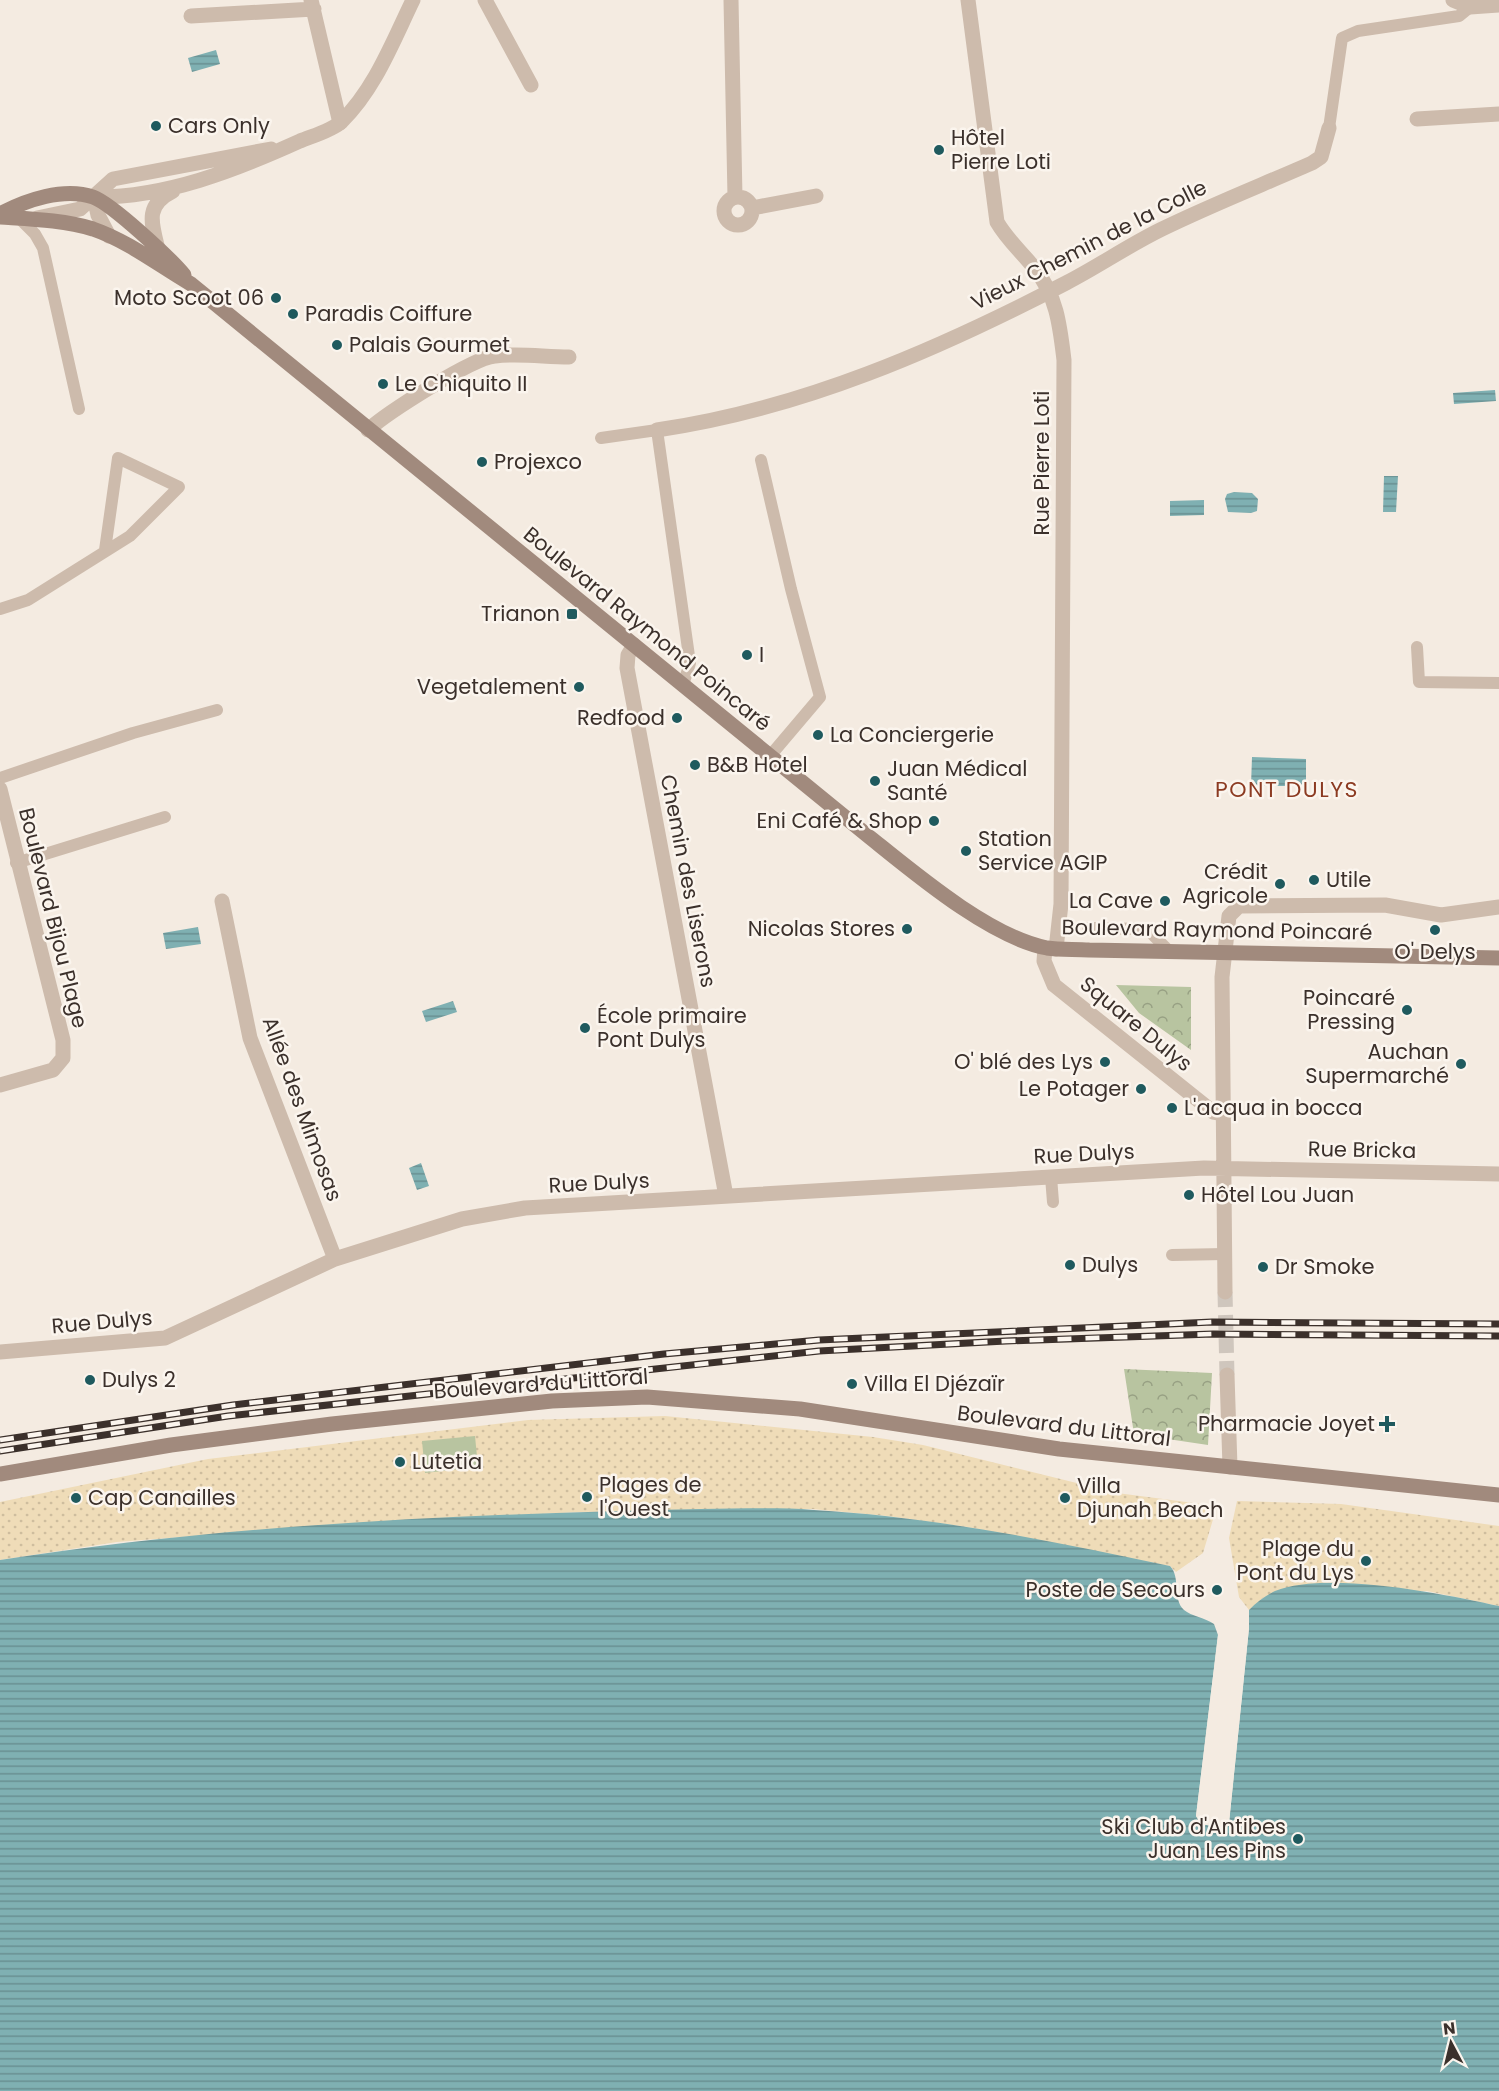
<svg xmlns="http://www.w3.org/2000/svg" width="1499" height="2091" font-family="Poppins,sans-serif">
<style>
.forest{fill:url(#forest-crowns)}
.sand{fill:url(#sand-dots)}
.garden{fill:#b8c4a0}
.water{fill:url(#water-rules)}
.pier{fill:#f4ebe1}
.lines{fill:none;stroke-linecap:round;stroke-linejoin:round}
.minor-tunnel{stroke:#cfc6bd;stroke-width:15;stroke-dasharray:15 8;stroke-linecap:butt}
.service{stroke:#cdbbac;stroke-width:12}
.minor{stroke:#cdbbac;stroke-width:15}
.tertiary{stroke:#cdbbac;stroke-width:15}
.secondary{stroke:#a18a7d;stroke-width:15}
.rail-casing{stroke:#3b302b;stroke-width:7}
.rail{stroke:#fbf5ee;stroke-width:4.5;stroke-dasharray:14;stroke-linecap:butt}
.poi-dot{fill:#1f5a5e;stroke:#fbf5ee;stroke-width:2}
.labels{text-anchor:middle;stroke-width:5;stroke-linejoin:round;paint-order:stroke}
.poi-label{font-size:21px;fill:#3b302b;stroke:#fbf5ee;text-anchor:start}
.street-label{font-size:21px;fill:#3b302b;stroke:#fbf5ee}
.neighbourhood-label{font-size:22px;letter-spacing:1.5px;fill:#8c3b22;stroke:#fbf5ee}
</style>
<defs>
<pattern id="forest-crowns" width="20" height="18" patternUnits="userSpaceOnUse" patternTransform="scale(1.5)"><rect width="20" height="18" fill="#b8c4a0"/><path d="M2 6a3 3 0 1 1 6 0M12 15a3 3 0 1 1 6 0" fill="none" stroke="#97a083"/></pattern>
<pattern id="sand-dots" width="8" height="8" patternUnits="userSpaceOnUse" patternTransform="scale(1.5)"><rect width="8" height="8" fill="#efdcb8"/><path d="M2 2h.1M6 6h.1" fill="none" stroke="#cebd9e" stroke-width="1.8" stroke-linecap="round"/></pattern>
<pattern id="water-rules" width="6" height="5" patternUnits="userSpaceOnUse" patternTransform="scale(1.5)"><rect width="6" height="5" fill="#7fb0b2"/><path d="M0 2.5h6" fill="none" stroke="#699091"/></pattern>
</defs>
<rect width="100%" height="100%" fill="#f4ebe1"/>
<path class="forest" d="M1116 985 1191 987V1050L1139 1013Z
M1124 1369 1212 1373 1208 1445 1134 1434Z"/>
<path class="sand" d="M665 1416 873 1437 923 1445 1117 1493 1217 1506 1203 1553 1176 1572 1170 1566 967 1527 887 1516 812 1509 580 1512 350 1524 117 1542 0 1560V1502L208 1459 528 1420Z
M1237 1501 1341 1504 1499 1526V1606L1427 1591 1263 1598 1249 1610 1239 1597 1229 1538Z"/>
<path class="garden" d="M475 1436 478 1467 425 1473 422 1441Z"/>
<path class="water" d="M216 50 220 64 192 72 188 58Z
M1495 390 1496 401 1454 404 1453 393Z
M1384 476H1398L1396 512H1383Z
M1234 492 1252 493 1258 499 1257 511 1251 513 1228 512 1225 499 1227 494Z
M1204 500V515L1170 516V501Z
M1252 757 1306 759V786H1251Z
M198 927 201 944 166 949 163 933Z
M453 1001 457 1012 426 1022 422 1011Z
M421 1163 429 1186 417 1190 409 1168Z
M700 1509C737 1509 776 1507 814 1510 934 1517 1053 1541 1170 1566 1181 1577 1172 1599 1184 1610 1191 1616 1206 1618 1214 1624L1218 1635 1196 1816 1201 1824 1218 1827 1229 1823 1249 1628V1610C1257 1602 1265 1596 1275 1591 1327 1570 1444 1594 1499 1606V2091H0V1560C231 1524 466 1514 700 1509Z"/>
<path class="pier" d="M1246 1628H1249L1229 1823 1218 1827 1201 1824 1196 1816 1218 1635H1221L1199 1816 1203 1822 1217 1824 1226 1821Z"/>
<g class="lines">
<path class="minor-tunnel" d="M1225 1292 1227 1375"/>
<path class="service" d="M1329 128 1342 38 1358 31 1459 16 1470 7
M19 218 35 234 43 248 79 409
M601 438 657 430 690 663 683 685
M761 460 791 589 820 697 770 756
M0 609 28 600 130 536 179 487 118 458 105 550
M1417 647 1419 682 1499 683
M0 778 133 733 217 710
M16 863 165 817
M1088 928 1147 929 1168 950
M1051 1177 1053 1202
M1172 1255 1225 1254"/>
<path class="minor" d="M311 0 340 123
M485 0 531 85
M731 0 735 197
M968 0 997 222C1008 241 1022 252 1035 269 1057 296 1060 327 1064 360L1061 904 1056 949
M1453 0 1470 7 1499 5
M191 16 314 9
M1417 119 1499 114
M724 211a14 14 0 1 1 28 0a14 14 0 1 1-28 0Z
M752 208 816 196
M368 430C387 413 472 358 495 356 519 353 545 357 569 357
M657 430C802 409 937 350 1066 283 1099 266 1129 245 1162 229 1211 205 1262 185 1312 163L1321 157 1329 128
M634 645 628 655 627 668 726 1196
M0 789 63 1040V1058L53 1070 0 1085
M222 901 250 1038 335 1259
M1045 948 1044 961 1054 985 1213 1112 1225 1114
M1225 1292 1222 977 1229 916 1239 906 1385 905 1441 915 1499 907
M0 1352 165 1338 335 1259 462 1219 525 1208 1204 1168 1499 1174
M1227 1375 1230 1467"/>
<path class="tertiary" d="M94 197C165 198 236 170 300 141 312 136 331 131 341 122 375 89 393 41 413 0
M94 197 98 215 109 236
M37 218 80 209 113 179 271 149
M158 249C151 222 145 205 173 191"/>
<path class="secondary" d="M0 214C26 200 64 187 93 197 112 204 170 258 184 275
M0 217C30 219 64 220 93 229 128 241 160 266 191 284L867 835C912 871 989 937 1047 948 1060 950 1075 949 1089 950L1499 958
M0 1474 171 1445 332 1424 552 1401 647 1397 800 1409 1059 1449 1499 1495"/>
<g class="rail-casing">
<path id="rail" d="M0 1440 233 1405 664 1354 819 1340 1212 1322 1499 1324
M0 1451 228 1416 819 1351 1006 1341 1213 1334 1499 1336"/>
</g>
<use href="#rail" class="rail"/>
</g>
<g class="poi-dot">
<circle cx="156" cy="126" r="6"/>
<circle cx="939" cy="150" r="6"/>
<circle cx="276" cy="298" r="6"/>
<circle cx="293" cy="314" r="6"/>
<circle cx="337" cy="345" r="6"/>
<circle cx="383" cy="384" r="6"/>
<circle cx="482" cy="462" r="6"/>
<rect x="566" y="608" width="12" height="12" rx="3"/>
<circle cx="747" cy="655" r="6"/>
<circle cx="579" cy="687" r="6"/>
<circle cx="677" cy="718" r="6"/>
<circle cx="818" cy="735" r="6"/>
<circle cx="695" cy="765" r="6"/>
<circle cx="875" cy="781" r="6"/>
<circle cx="934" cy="821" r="6"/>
<circle cx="966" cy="851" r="6"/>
<circle cx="1314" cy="880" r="6"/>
<circle cx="1280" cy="884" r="6"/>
<circle cx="1165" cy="901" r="6"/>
<circle cx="907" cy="929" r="6"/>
<circle cx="1435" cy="930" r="6"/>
<circle cx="1407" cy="1010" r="6"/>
<circle cx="585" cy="1028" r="6"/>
<circle cx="1105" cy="1062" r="6"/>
<circle cx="1461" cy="1064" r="6"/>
<circle cx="1141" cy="1089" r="6"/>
<circle cx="1172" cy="1108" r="6"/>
<circle cx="1189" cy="1195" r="6"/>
<circle cx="1070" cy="1265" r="6"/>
<circle cx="1263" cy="1267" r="6"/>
<circle cx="90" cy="1380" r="6"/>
<circle cx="852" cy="1384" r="6"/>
<path d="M1384 1415h6v6h6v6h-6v6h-6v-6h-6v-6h6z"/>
<circle cx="400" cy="1462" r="6"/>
<circle cx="587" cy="1497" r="6"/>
<circle cx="76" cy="1498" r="6"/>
<circle cx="1065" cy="1498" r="6"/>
<circle cx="1366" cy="1561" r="6"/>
<circle cx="1217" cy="1590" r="6"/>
<circle cx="1298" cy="1839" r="6"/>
</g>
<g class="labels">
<g class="poi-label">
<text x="168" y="133">Cars Only</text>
<text x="951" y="145">Hôtel<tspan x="951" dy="24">Pierre Loti</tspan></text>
<text x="264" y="305" text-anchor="end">Moto Scoot 06</text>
<text x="305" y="321">Paradis Coiffure</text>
<text x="349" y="352">Palais Gourmet</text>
<text x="395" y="391">Le Chiquito II</text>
<text x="494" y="469">Projexco</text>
<text x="560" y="621" text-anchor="end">Trianon</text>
<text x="759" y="662">I</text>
<text x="567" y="694" text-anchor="end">Vegetalement</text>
<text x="665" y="725" text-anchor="end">Redfood</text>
<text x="830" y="742">La Conciergerie</text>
<text x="707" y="772">B&amp;B Hotel</text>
<text x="887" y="776">Juan Médical<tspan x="887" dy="24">Santé</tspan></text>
<text x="922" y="828" text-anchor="end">Eni Café &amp; Shop</text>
<text x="978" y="846">Station<tspan x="978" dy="24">Service AGIP</tspan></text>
<text x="1268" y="879" text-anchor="end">Crédit<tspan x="1268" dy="24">Agricole</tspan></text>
<text x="1326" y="887">Utile</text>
<text x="1153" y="908" text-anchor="end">La Cave</text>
<text x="895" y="936" text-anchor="end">Nicolas Stores</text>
<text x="1435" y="959" text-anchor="middle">O' Delys</text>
<text x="1395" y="1005" text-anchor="end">Poincaré<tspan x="1395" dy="24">Pressing</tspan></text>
<text x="597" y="1023">École primaire<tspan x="597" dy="24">Pont Dulys</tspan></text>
<text x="1449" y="1059" text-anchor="end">Auchan<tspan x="1449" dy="24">Supermarché</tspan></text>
<text x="1093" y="1069" text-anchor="end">O' blé des Lys</text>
<text x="1129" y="1096" text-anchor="end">Le Potager</text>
<text x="1184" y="1115">L'acqua in bocca</text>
<text x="1201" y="1202">Hôtel Lou Juan</text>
<text x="1082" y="1272">Dulys</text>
<text x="1275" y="1274">Dr Smoke</text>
<text x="102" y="1387">Dulys 2</text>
<text x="864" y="1391">Villa El Djézaïr</text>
<text x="1375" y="1431" text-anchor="end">Pharmacie Joyet</text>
<text x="412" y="1469">Lutetia</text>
<text x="599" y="1492">Plages de<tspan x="599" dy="24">l'Ouest</tspan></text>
<text x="1077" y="1493">Villa<tspan x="1077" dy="24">Djunah Beach</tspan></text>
<text x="88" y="1505">Cap Canailles</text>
<text x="1354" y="1556" text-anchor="end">Plage du<tspan x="1354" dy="24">Pont du Lys</tspan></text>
<text x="1205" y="1597" text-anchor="end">Poste de Secours</text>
<text x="1286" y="1834" text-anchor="end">Ski Club d'Antibes<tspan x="1286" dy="24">Juan Les Pins</tspan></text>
</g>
<g class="street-label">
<text transform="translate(1089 245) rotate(-27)" y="7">Vieux Chemin de la Colle</text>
<text transform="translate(1042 463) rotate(-90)" y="7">Rue Pierre Loti</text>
<text transform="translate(647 629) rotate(39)" y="7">Boulevard Raymond Poincaré</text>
<text transform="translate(688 881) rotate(79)" y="7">Chemin des Liserons</text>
<text transform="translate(53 918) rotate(76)" y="7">Boulevard Bijou Plage</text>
<text transform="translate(1217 930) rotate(1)" y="7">Boulevard Raymond Poincaré</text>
<text transform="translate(1136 1024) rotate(39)" y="7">Square Dulys</text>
<text transform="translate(302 1109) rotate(70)" y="7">Allée des Mimosas</text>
<text transform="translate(1362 1150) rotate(1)" y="7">Rue Bricka</text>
<text transform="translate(1084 1154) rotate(-3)" y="7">Rue Dulys</text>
<text transform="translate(599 1183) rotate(-3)" y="7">Rue Dulys</text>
<text transform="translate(102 1322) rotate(-5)" y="7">Rue Dulys</text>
<text transform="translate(541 1384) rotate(-4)" y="7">Boulevard du Littoral</text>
<text transform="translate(1064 1426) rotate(7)" y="7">Boulevard du Littoral</text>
</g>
<g class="neighbourhood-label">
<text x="1287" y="797">PONT DULYS</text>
</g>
</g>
<g transform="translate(1451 2043) rotate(353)" stroke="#fbf5ee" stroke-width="4.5" paint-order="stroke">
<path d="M0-4.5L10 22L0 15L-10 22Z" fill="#3b302b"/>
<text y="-9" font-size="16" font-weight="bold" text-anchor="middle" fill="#3b302b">N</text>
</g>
</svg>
